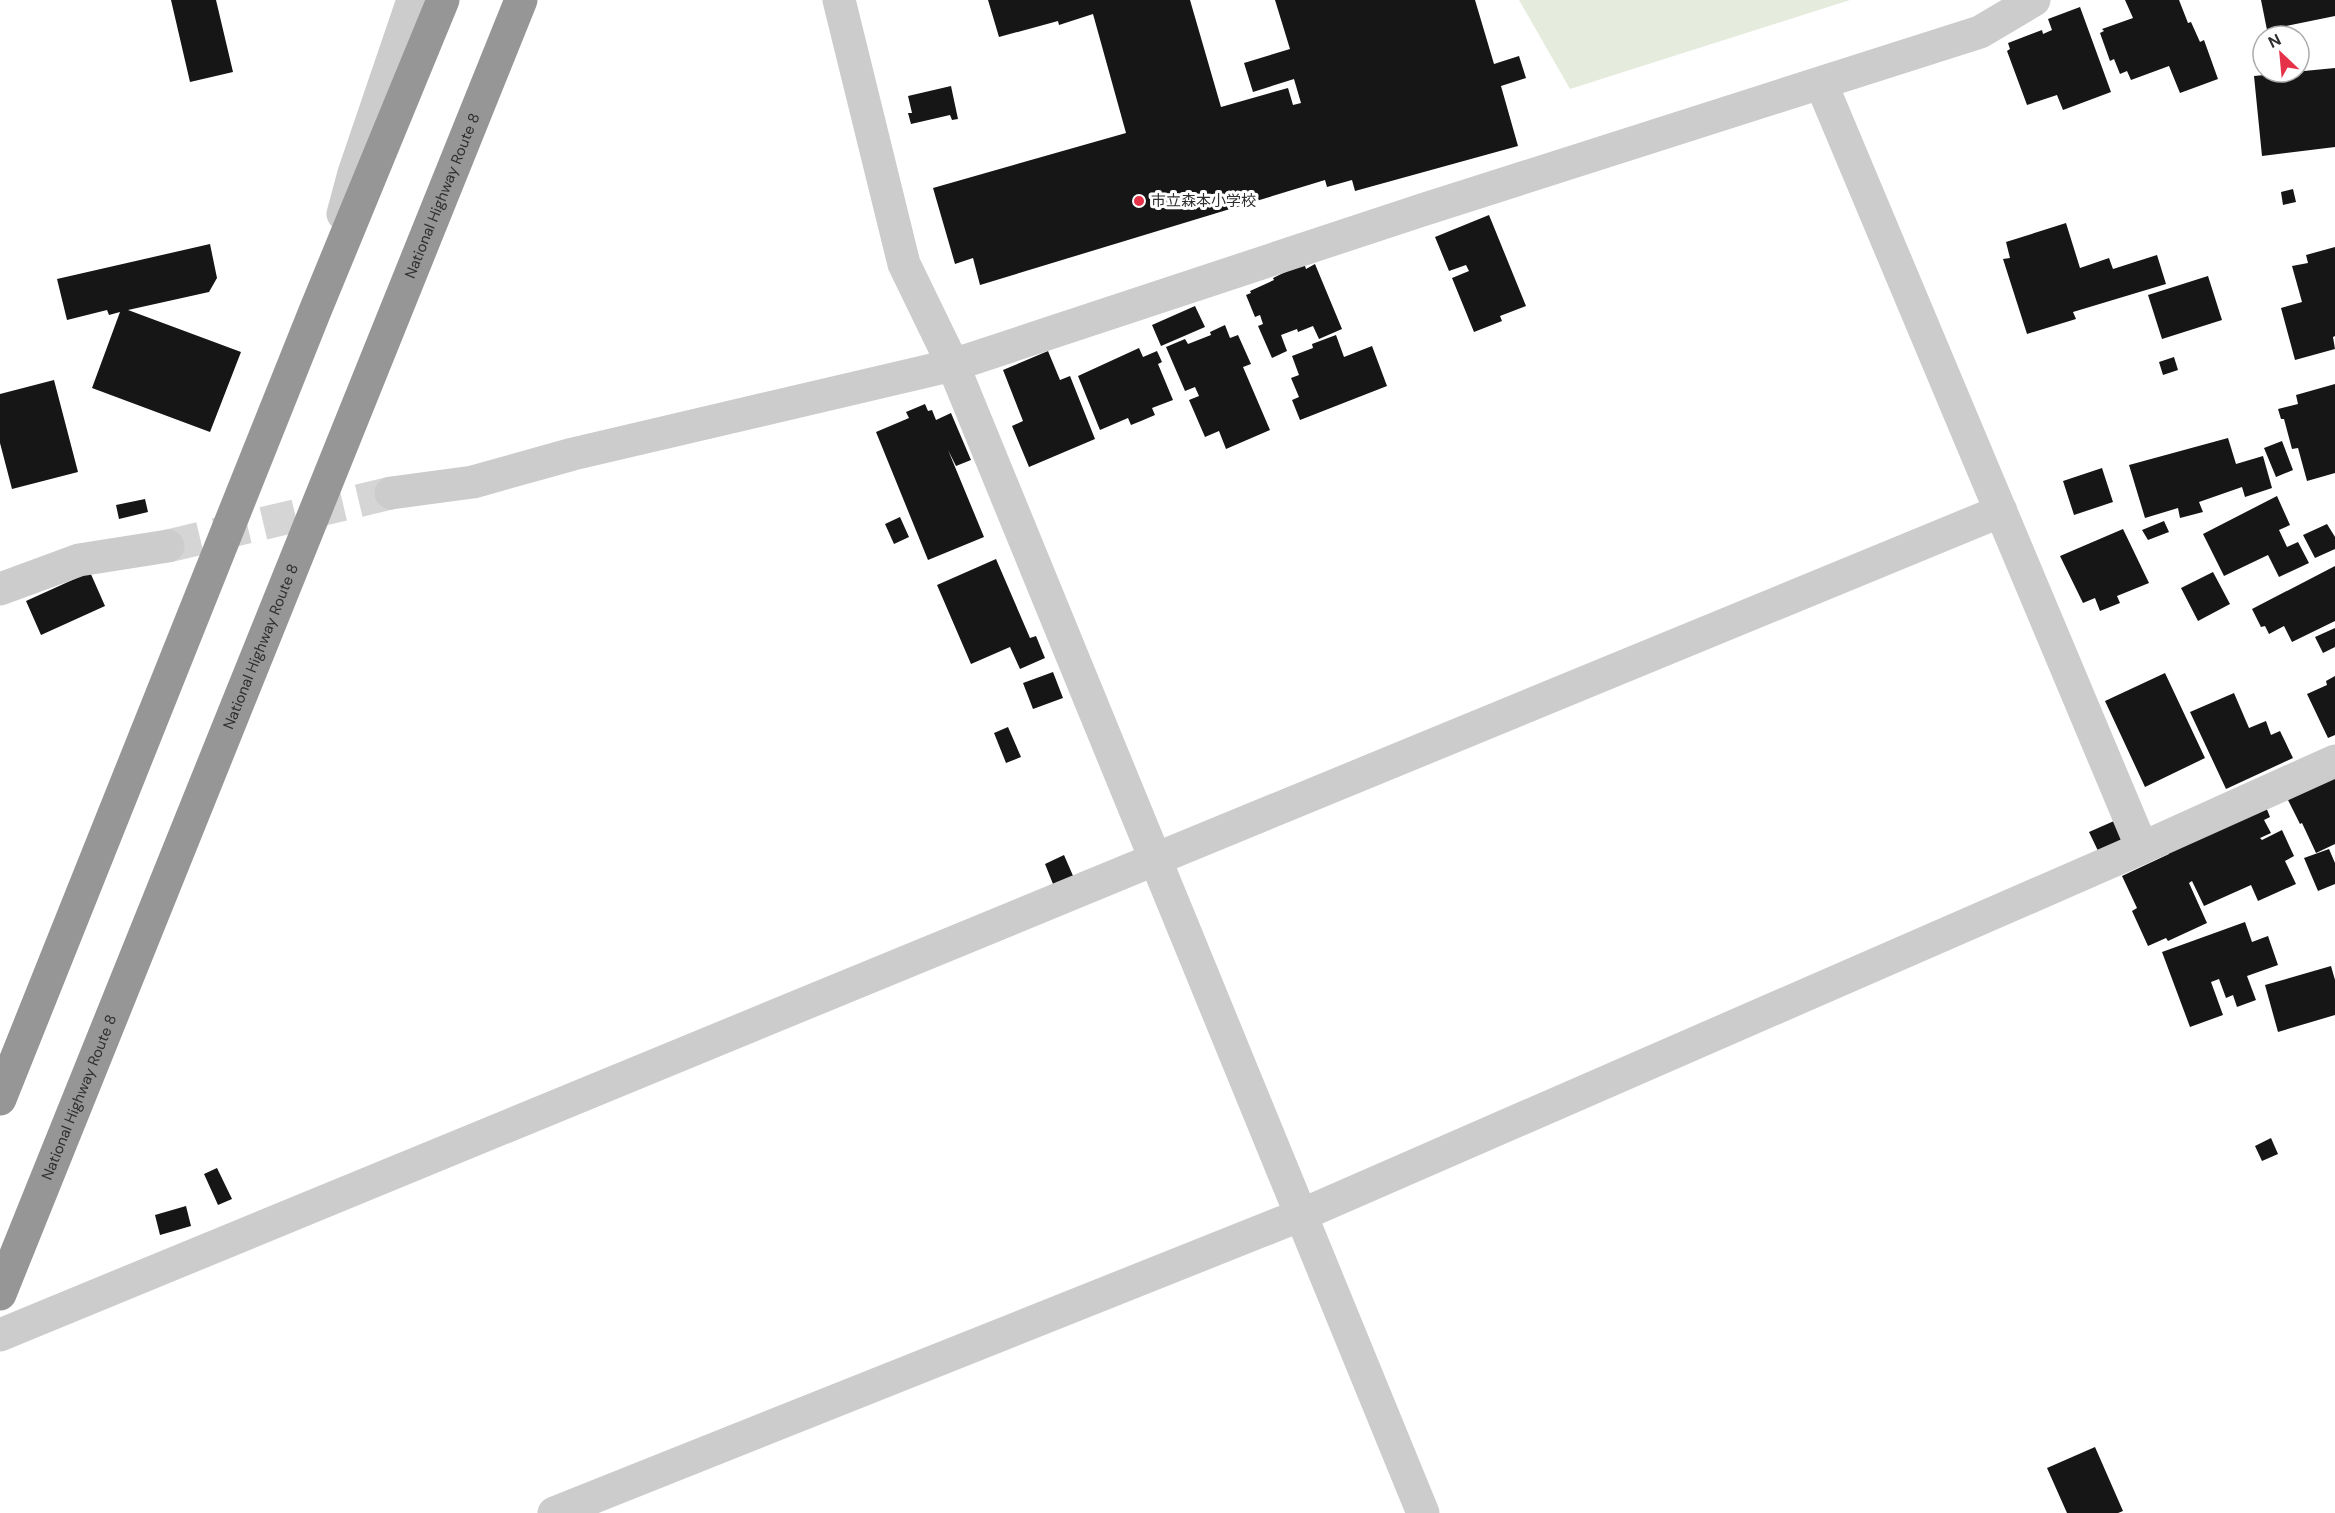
<svg xmlns="http://www.w3.org/2000/svg" width="2335" height="1513" font-family="'DM Sans','Noto Sans JP',sans-serif">
<style>
.green{fill:#e6ecdd}
.building{fill:#161616}
.lines{fill:none;stroke-linecap:round;stroke-linejoin:round}
.street-tunnel{stroke:#d5d5d5;stroke-width:33;stroke-dasharray:33 16;stroke-linecap:butt}
.street{stroke:#ccc;stroke-width:33}
.highway{stroke:#969696;stroke-width:33}
.poi-dot{fill:#e53249;stroke:#fff;stroke-width:2}
.labels{text-anchor:middle;stroke-width:6;stroke-linejoin:round;paint-order:stroke}
.street-label{font-size:15px;fill:#2f2f2f;stroke:#fff}
.poi-label{font-size:15px;fill:#2f2f2f;stroke:#fff;text-anchor:start}
</style>
<rect width="100%" height="100%" fill="#fff"/>
<path class="green" d="M1519 0H1850L1570 89Z"/>
<path class="building" d="M171 0H216L233 72 190 82Z
M988 0H1190L1221 107 1288 88 1293 105 1301 103 1294 79 1253 92 1244 63 1290 49 1275 0H1475L1494 64 1519 56 1526 78 1501 86 1518 146 1355 191 1352 180 1327 187 1325 180 980 285 973 258 955 264 933 188 1126 133 1093 14 1059 25 1058 21 999 37Z
M2125 0H2179L2188 23 2191 22 2200 42 2204 40 2218 79 2180 93 2169 66 2131 80 2127 71 2120 74 2114 59 2110 61 2100 33 2104 31 2102 29 2133 18Z
M2261 0H2335V16L2267 30Z
M2080 7 2111 92 2063 110 2057 95 2027 105 2007 51 2010 49 2008 43 2042 30 2043 34 2052 30 2048 19Z
M2335 68V147L2262 156 2254 76Z
M951 86 958 119 952 120 950 115 911 124 908 113H912L908 96Z
M2293 189 2296 202 2283 205 2281 192Z
M1489 215 1526 306 1500 316 1502 321 1474 332 1452 278 1469 271 1466 265 1449 271 1435 237Z
M2066 223 2080 268 2109 258 2113 269 2157 255 2166 284 2073 312 2076 319 2027 334 2003 259 2010 258 2006 242Z
M210 244 217 278 209 292 128 310 241 352 210 432 92 388 120 312 109 315 107 310 67 320 57 279Z
M2335 247V336L2333 337 2335 349 2295 360 2281 308 2302 302 2292 266 2308 263 2306 255Z
M1304 263 1306 269 1315 264 1342 329 1319 339 1313 326 1298 332 1297 329 1281 335 1287 351 1272 358 1258 326 1263 324 1260 315 1255 317 1246 295 1251 293 1250 291 1274 280 1273 278Z
M2208 276 2222 320 2162 339 2148 295Z
M1195 306 1205 327 1161 346 1152 325Z
M1225 325 1230 338 1238 335 1251 364 1243 367 1270 430 1226 449 1219 431 1205 437 1189 400 1199 396 1195 387 1185 391 1166 347 1185 339 1188 344 1211 335 1210 332Z
M1336 335 1344 357 1372 346 1387 386 1300 420 1292 400 1299 397 1291 378 1299 375 1292 356 1313 348 1312 344Z
M1139 348 1143 357 1157 351 1162 362 1158 364 1173 400 1152 408 1155 415 1141 421 1131 425 1128 418 1100 430 1078 376Z
M1048 351 1060 380 1070 376 1095 439 1029 467 1012 426 1023 421 1003 370Z
M2174 357 2178 370 2163 375 2159 362Z
M54 380 78 472 12 489 0 443V394Z
M2335 384V473L2307 481 2298 448 2292 449 2284 419H2281L2278 409 2298 404 2296 395Z
M925 404 928 411 932 410 936 420 951 413 971 460 956 466 948 450 984 537 928 560 876 432 909 418 906 412Z
M2228 438 2236 464 2263 456 2272 488 2245 497 2242 487 2199 502 2203 512 2180 518 2178 508 2145 518 2129 465Z
M2282 441 2293 470 2276 477 2264 448Z
M2102 468 2113 502 2074 515 2063 481Z
M2277 496 2290 525 2279 530 2287 547 2298 542 2309 563 2279 577 2268 555 2224 576 2203 534Z
M145 499 148 512 119 519 116 505Z
M900 517 909 537 894 544 885 524Z
M2164 521 2169 532 2148 540 2142 530Z
M2327 524 2335 537V549L2315 558 2303 535Z
M2123 529 2149 583 2117 596 2120 603 2100 611 2095 598 2083 603 2060 556Z
M996 559 1030 638 1036 636 1045 658 1020 669 1010 647 971 664 937 585Z
M2335 566V621L2292 642 2284 626 2269 634 2265 626 2261 627 2252 609Z
M90 572 105 606 41 635 26 601Z
M2213 572 2230 604 2198 621 2181 588Z
M2335 628V647L2323 653 2315 637Z
M1053 672 1063 698 1033 709 1023 683Z
M2165 673 2205 758 2145 787 2105 701Z
M2335 676V735L2328 738 2307 694 2327 685 2326 681Z
M2234 693 2249 728 2266 721 2271 735 2280 731 2293 758 2226 789 2190 712Z
M1008 727 1021 757 1006 763 994 733Z
M2335 778V844L2316 853 2302 823 2300 824 2287 798Z
M2266 807 2270 817 2264 820 2271 833 2260 838 2262 840 2282 830 2294 856 2285 861 2296 884 2258 901 2251 885 2204 906 2192 881 2189 883 2207 923 2168 941 2166 938 2148 946 2132 911 2137 908 2122 876 2169 854 2168 852Z
M2114 821 2124 844 2100 855 2089 832Z
M2329 849 2335 863V884L2318 891 2304 858Z
M1064 855 1077 885 1057 894 1045 864Z
M2245 922 2252 942 2268 936 2278 965 2247 976 2256 1000 2237 1007 2233 995 2226 998 2219 979 2211 982 2223 1015 2190 1027 2162 952Z
M2331 966 2335 980V1015L2278 1032 2265 985Z
M2271 1138 2278 1154 2262 1161 2255 1146Z
M217 1168 232 1199 218 1205 204 1174Z
M186 1206 191 1226 160 1235 155 1215Z
M2095 1447 2123 1511 2118 1513H2067L2047 1468Z"/>
<g class="lines">
<path class="street-tunnel" d="M168 546 391 493"/>
<path class="street" d="M839 0 904 264 953 365 1423 1513
M1821 83 2142 848
M343 214 354 173 413 0
M391 493 473 482 573 454 953 365 1422 210 1980 32 2034 0
M0 589 79 560 168 546
M0 1335 2001 511
M554 1513 1301 1215 2124 856 2335 761"/>
<g class="highway">
<path d="M0 1099 315 311 443 0"/>
<path id="s1" d="M0 1294 521 0"/>
</g>
</g>
<circle class="poi-dot" cx="1139" cy="201" r="6"/>
<g class="labels">
<g class="street-label">
<text dy="5" stroke="none"><textPath href="#s1" startOffset="1184">National Highway Route 8</textPath></text>
<text dy="5" stroke="none"><textPath href="#s1" startOffset="698">National Highway Route 8</textPath></text>
<text dy="5" stroke="none"><textPath href="#s1" startOffset="212">National Highway Route 8</textPath></text>
</g>
<g class="poi-label">
<text x="1151" y="206">市立森本小学校</text>
</g>
</g>
<g transform="translate(2281 54) rotate(334)"><circle r="28" fill="#ffffff" stroke="#acacac" stroke-width="1.5"/>
<path d="M0-4.5L10 22L0 15L-10 22Z" fill="#e53249"/>
<text y="-9" font-size="16" font-weight="bold" text-anchor="middle" fill="#2f2f2f">N</text>
</g>
</svg>
